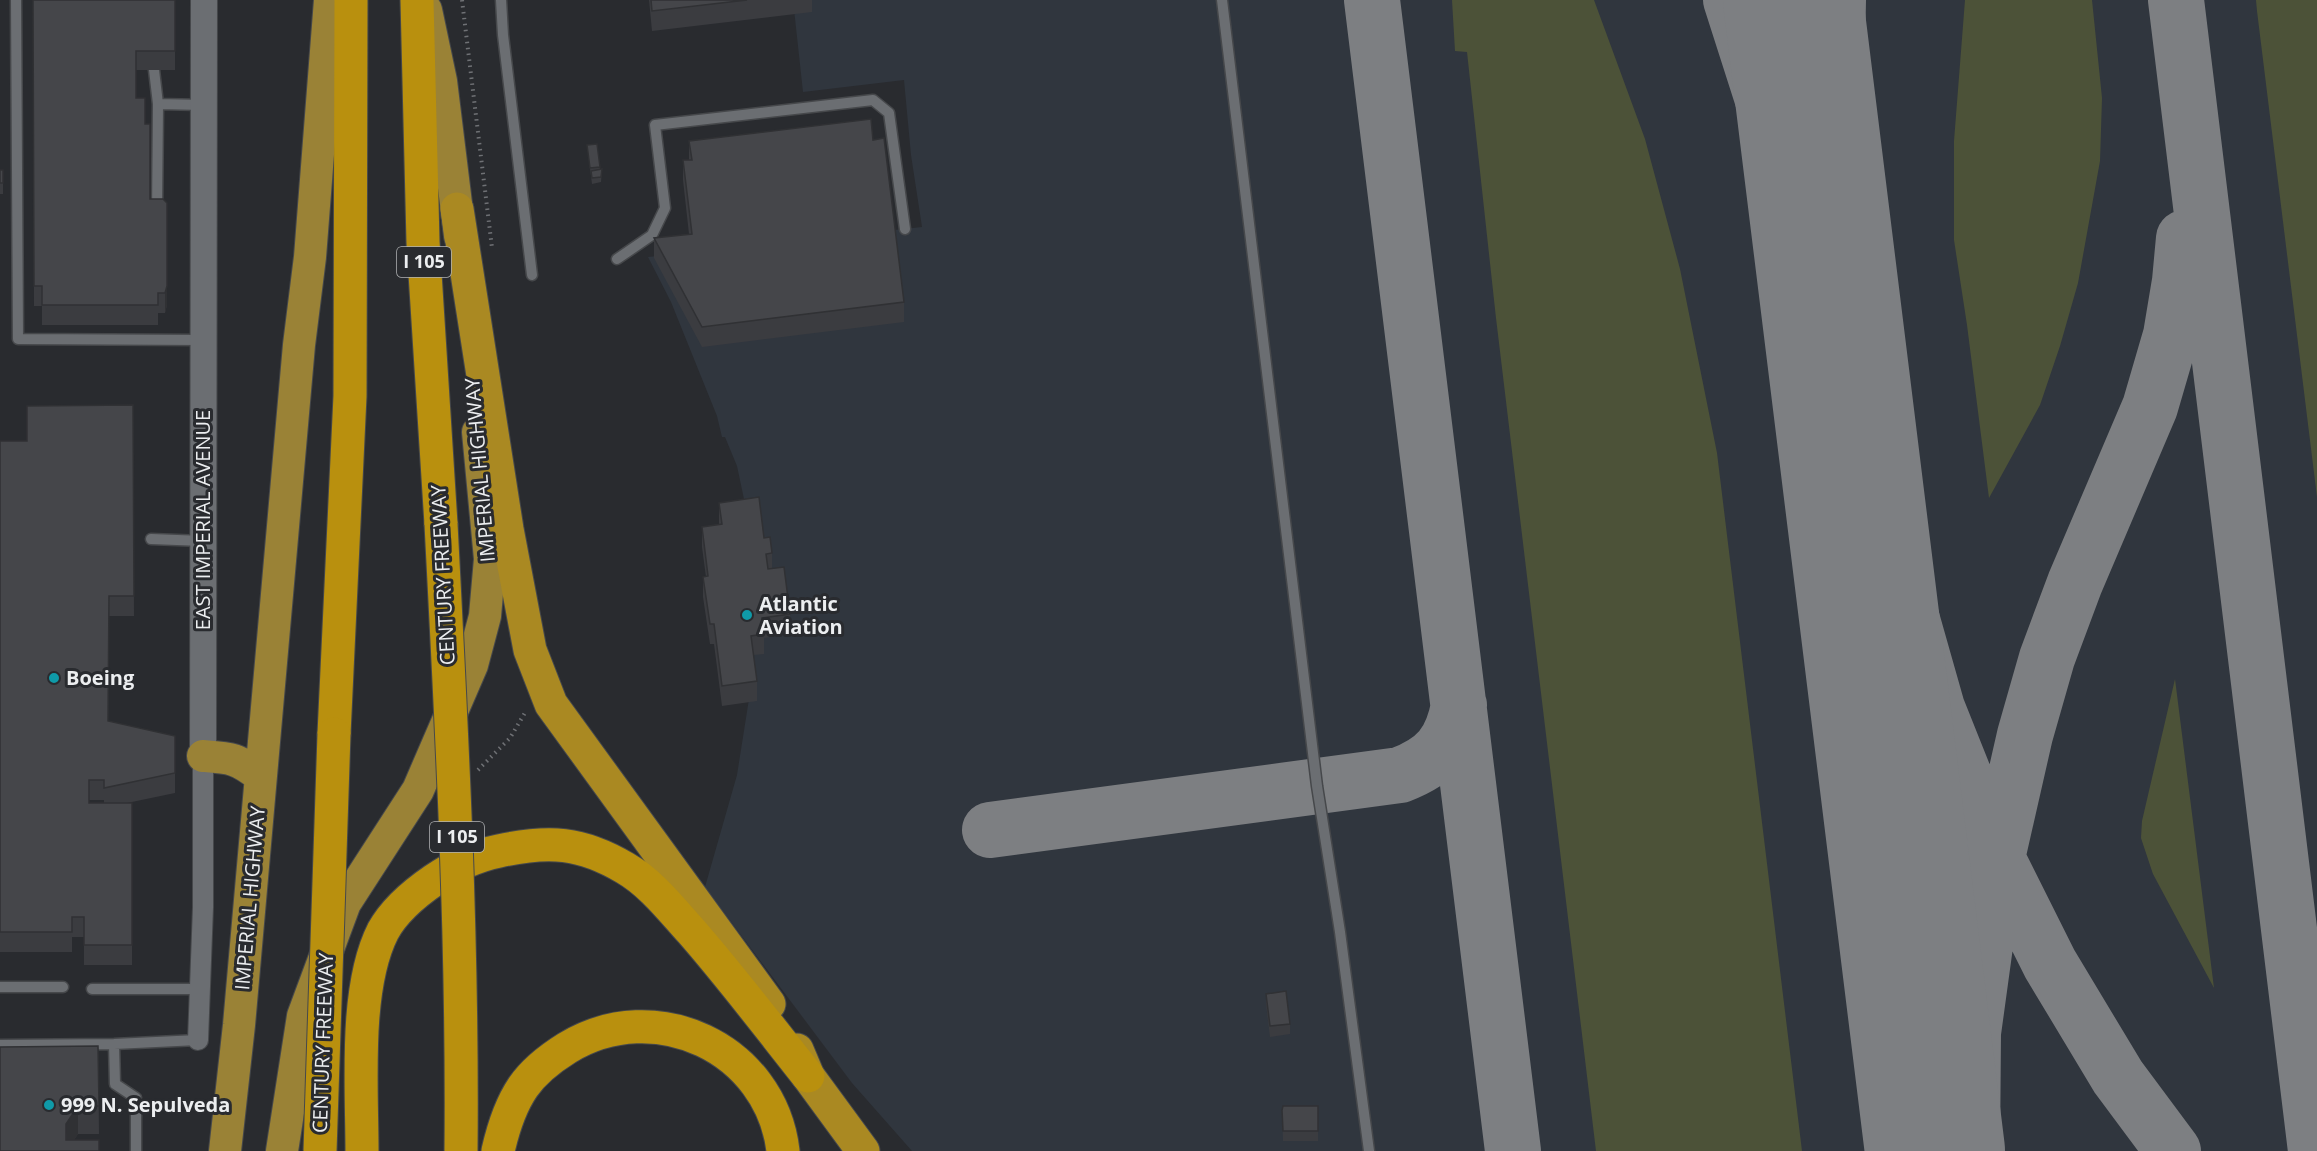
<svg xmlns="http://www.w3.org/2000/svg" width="2317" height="1151" font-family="'Open Sans',sans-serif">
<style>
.built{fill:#30363e}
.green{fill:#4c5238}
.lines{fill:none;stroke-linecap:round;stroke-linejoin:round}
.taxiway{stroke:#7d7f82;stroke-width:56}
.runway{stroke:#7d7f82;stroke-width:140}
.service-casing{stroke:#46484b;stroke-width:13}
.minor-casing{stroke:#46484b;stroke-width:22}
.tertiary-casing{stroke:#46484b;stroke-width:28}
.primary-casing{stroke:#46484b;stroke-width:34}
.trunk-casing{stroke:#46484b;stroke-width:35}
.motorway-casing{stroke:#46484b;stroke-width:35}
.path{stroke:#6f7175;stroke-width:4;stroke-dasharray:1.5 4.5;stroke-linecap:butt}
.service{stroke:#6b6e72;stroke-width:10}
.minor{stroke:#6b6e72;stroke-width:20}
.tertiary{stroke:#6b6e72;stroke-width:26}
.primary{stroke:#9a8236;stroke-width:32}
.trunk{stroke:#aa8922;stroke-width:33}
.motorway{stroke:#b9900e;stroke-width:33}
.motorway-bridge-casing{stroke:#46484b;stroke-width:35;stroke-linecap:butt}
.motorway-bridge{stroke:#b9900e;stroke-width:33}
.wall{fill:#3b3c40;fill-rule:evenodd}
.shaded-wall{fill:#303134}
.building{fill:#45464a;stroke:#303134;stroke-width:1.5}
.culture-dot{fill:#0f9aa8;stroke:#292b2f;stroke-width:2}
.labels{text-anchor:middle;stroke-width:6;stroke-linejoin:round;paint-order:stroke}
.shield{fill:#292b2f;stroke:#b2b4b6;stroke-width:1.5}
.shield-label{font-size:18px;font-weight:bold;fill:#eceef0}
.street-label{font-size:20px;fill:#eceef0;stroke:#292b2f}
.poi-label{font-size:20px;font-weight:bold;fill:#eceef0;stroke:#292b2f;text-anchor:start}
</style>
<rect width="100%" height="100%" fill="#292b2f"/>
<path class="built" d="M793 0H2317V1151H912L852 1083 705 887 737 775 749 699 739 611 760 608 744 499 737 466 725 437H722L717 416 671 302 648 257 922 227 911 155 904 80 803 92Z"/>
<path class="green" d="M1452 0H1594L1645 139 1680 269 1717 453 1802 1151H1596L1496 318 1467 52 1455 51Z
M1965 0H2092L2102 98 2100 161 2078 283 2060 346 2040 405 1989 498 1967 325 1954 240V141Z
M2256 0H2317V497L2257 11Z
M2175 679 2214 988 2153 874 2141 838 2142 821Z"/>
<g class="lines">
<path class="taxiway" d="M1372 0 1513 1151
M1731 0 1772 128 1806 262
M1838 0 1835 150 1839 252
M2176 0 2316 1151
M1820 211 1837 287 1855 385 1895 560 1937 708 1997 858 2050 964 2118 1077 2173 1151
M990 830 1400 775C1437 761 1452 743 1459 705
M1972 1151 1973 1033 1997 858 2025 735 2047 658 2075 583 2150 407 2171 335 2180 281 2184 238"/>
<path class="runway" d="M1793 0 1935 1151"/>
<g class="service-casing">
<path id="service" d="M16 0 18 339 203 340
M501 0 503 35 532 275
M1222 0 1317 786 1340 932 1369 1151
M154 70 158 104
M157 213 158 104 204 105
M617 259 652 235 665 208 655 125 873 100 889 113 905 229
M151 539 203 541
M0 987H63
M92 989H201
M114 1044 115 1084 136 1098V1151
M0 1045 114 1044 198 1040"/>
</g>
<g class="minor-casing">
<path id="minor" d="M198 1040 203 907V756"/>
</g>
<g class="tertiary-casing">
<path id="tertiary" d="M203 756 204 0"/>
</g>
<g class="primary-casing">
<path id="primary" d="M426 10 441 81 460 236
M203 756C231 758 237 758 260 776
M225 1151 239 1025 299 345 310 257 330 0
M282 1151 303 1016 345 903 418 790 472 665 485 616 490 559 478 432"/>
</g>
<g class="trunk-casing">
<path id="trunk" d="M457 209 507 529 530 650 551 704 769 1004
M797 1050 808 1076 863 1151"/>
</g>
<g class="motorway-casing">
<path id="motorway" d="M417 0 423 242 441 524
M334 734 350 396 351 0
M362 1151C362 1087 354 988 383 931 394 911 415 893 434 880 455 866 474 856 499 851 549 840 581 842 625 868 651 883 671 909 691 931 732 978 769 1027 808 1076
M498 1151C503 1129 510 1106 523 1087 534 1071 551 1058 567 1048 655 994 771 1048 783 1151"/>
</g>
<path class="path" d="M462 0 492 248
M478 770 510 738 526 711"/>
<use href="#service" class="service"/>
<use href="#minor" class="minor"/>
<use href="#tertiary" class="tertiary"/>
<use href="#primary" class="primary"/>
<use href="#trunk" class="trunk"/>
<use href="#motorway" class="motorway"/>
<g class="motorway-bridge-casing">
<path id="motorway-bridge" d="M441 524C452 733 463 941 461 1151
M320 1151 334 734"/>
</g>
<use href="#motorway-bridge" class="motorway-bridge"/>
</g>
<path class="wall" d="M33 0H175V70H136V98L145 124 150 199H163L167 305 165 313H158V325H42V306H34Z
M649 0H812V12L652 31Z
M873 140 904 302V322L702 347 654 258V238L689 234 683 180V160H689V141Z
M597 144 600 169H602L601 182 592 184 587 145Z
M0 170H3V194H0Z
M133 405 134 616H109L108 721 175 736V793L127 803H132V965H84V937H72V952H0V441H27ZM89 800H104V803H89Z
M719 503 764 538 772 553V569L790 614V634L764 638V654L753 655 757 681V701L722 706 714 644H710L703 597V577H706L702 547V527L719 524Z
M1266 994 1290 1024V1034L1270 1037 1266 1004Z
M98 1046 99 1134H78L74 1140 0 1151Z
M1318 1106V1141H1283L1282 1110Z"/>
<path class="shaded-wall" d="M167 203V305L165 313V293Z
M78 1106V1134L67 1151 66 1124Z"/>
<path class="building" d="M33 0H175V51H136V98H145V124H150V199H163L167 203V286L165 293H158V305H42V286H34Z
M651 0H747L652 11Z
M871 119 873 140 884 138 904 302 702 327 654 238 692 234 683 160H692L689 141Z
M597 144 600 167 590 168 587 145Z
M602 169 601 177 592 178 591 171Z
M0 170H3V183H0Z
M133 405 134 596H109L108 721 175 736V773L104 788V780H89V803H132V945H84V917H72V932H0V441H27V406Z
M759 497 764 538 770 537 772 553 766 554 768 569 784 567 790 614 762 618 764 634 751 636 757 681 722 686 714 624H710L703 577 708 576 702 527 722 524 719 503Z
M1286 991 1290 1024 1270 1026 1266 994Z
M98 1046 99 1106H78L66 1124V1140H99V1151H0V1047Z
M1283 1106H1318V1131H1283L1282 1110Z"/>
<g class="culture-dot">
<circle cx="747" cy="615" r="6"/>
<circle cx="54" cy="678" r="6"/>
<circle cx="49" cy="1105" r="6"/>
</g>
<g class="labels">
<g class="shield">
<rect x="397" y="247" width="54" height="30" rx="4.5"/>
<rect x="430" y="822" width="54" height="30" rx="4.5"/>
</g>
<g class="shield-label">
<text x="424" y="268">I 105</text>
<text x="457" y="843">I 105</text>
</g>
<g class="street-label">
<text transform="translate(480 470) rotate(-95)" y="7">IMPERIAL HIGHWAY</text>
<text transform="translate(203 520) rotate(-90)" y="7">EAST IMPERIAL AVENUE</text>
<text transform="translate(443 575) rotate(-93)" y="7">CENTURY FREEWAY</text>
<text transform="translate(250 898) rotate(-85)" y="7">IMPERIAL HIGHWAY</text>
<text transform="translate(323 1043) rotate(-88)" y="7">CENTURY FREEWAY</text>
</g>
<g class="poi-label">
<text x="759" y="611">Atlantic<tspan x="759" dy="23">Aviation</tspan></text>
<text x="66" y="685">Boeing</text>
<text x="61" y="1112">999 N. Sepulveda</text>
</g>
</g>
</svg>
